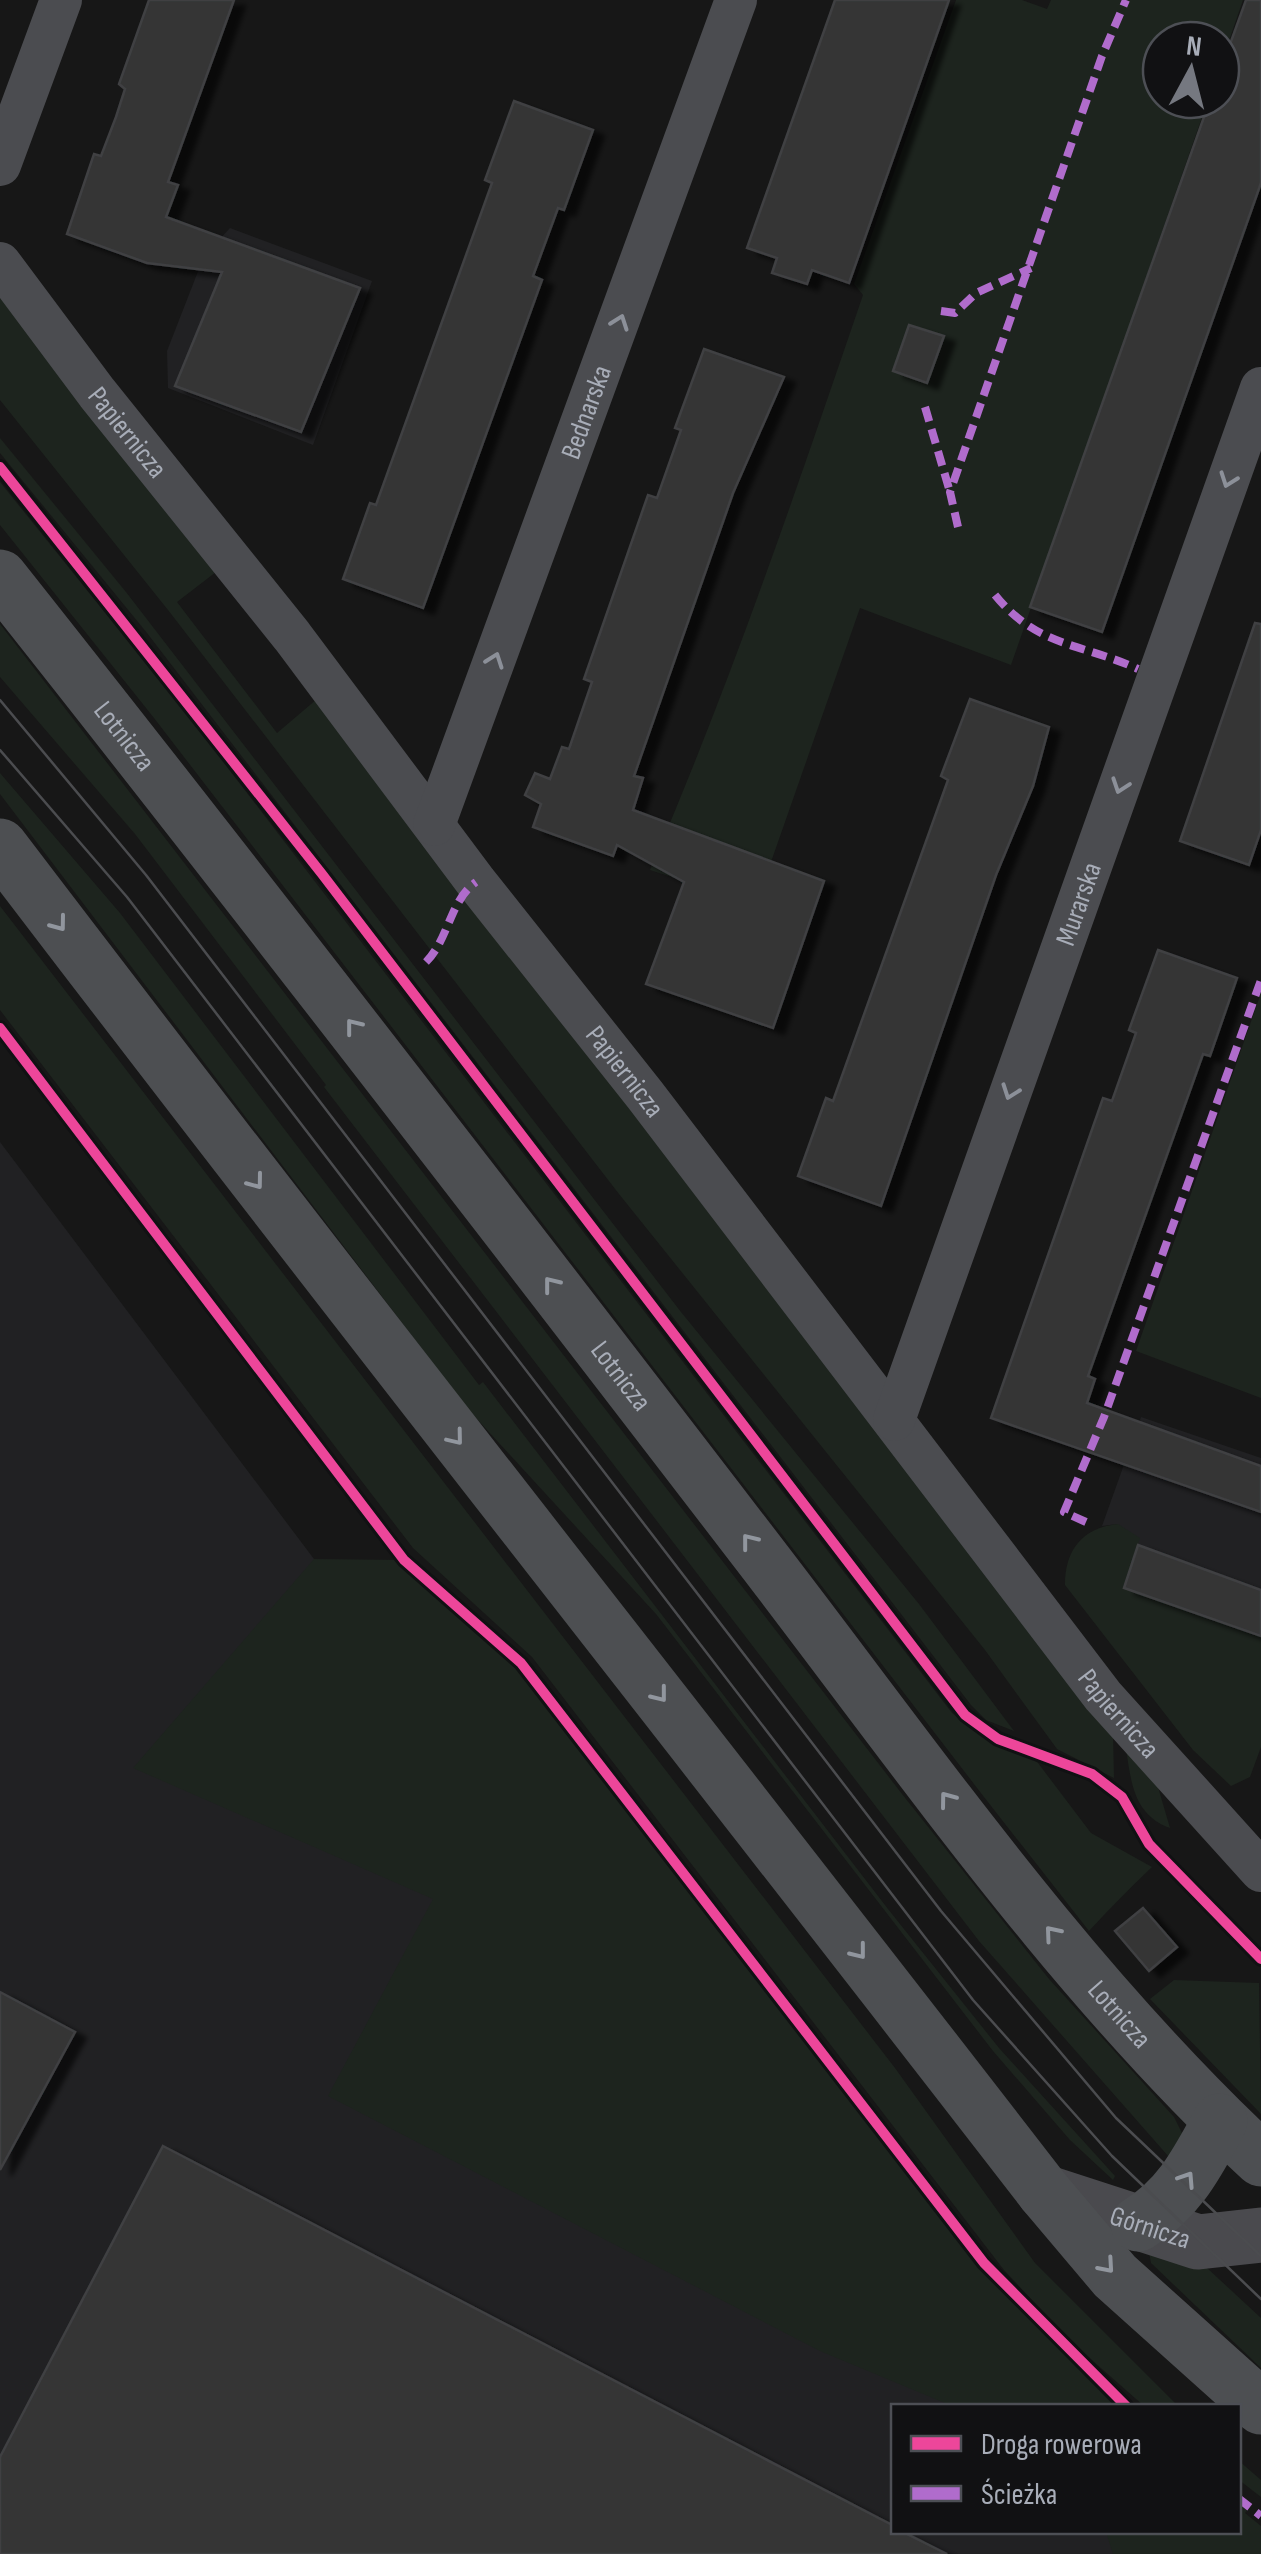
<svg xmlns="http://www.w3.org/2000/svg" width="1261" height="2554" font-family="'Sofia Sans Condensed',sans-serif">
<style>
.built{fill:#212123}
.green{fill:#1d241e}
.building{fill:#353536;stroke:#3f4043;stroke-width:2.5;filter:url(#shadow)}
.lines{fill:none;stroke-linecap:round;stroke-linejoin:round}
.street{stroke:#4b4c50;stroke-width:42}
.secondary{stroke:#4a4a4e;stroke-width:55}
.primary{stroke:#4d4f52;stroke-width:55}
.tram{stroke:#4b4c4f;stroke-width:2.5}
.quiet{stroke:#b06ccc;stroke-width:8;stroke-dasharray:15 8;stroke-linecap:butt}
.cycleway-casing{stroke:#111113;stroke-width:16}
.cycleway{stroke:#ed469a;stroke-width:10}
.oneway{stroke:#8c9099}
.oneway2{stroke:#91969e}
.labels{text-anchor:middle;stroke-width:8;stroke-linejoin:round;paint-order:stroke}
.street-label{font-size:28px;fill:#a8adb8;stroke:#111113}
</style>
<defs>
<filter id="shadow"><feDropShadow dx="11" dy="6" stdDeviation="2.5" flood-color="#0009"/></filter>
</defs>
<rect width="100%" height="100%" fill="#171717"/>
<path class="built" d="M230 228 372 281 313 445 168 388 167 351 204 256Z
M0 1142 314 1559 610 1974 1044 2406H894V2532H1200L1228 2554H0Z
M1141 1417 1261 1458V1636L1124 1588 1118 1524 1102 1526Z"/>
<path class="green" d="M956 0H1022L1047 9 1051 0H1243L1221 64V40H1161V100H1208L1011 665 860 608 771 862 681 880 650 870C731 682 797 488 863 295L854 284Z
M0 290 216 572 177 602 277 733 317 699 1113 1732 1114 1778 1057 1749 985 1650 619 1194 168 610 0 400Z
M0 438 126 592 681 1312 919 1604 1014 1731 986 1720 971 1705 147 633 0 453Z
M0 482 185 712 952 1713 993 1745 1035 1759 1091 1833 1152 1867C1130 1888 1109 1909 1089 1931L984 1797 154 718 0 525Z
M0 624 902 1794 1049 1979 1174 2117 1183 2135 1176 2165 979 1941 324 1087 326 1085 135 834 0 677Z
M0 773 120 913 479 1385 483 1382 888 1909 999 2048 1115 2176 1113 2180 1070 2140 993 2051 656 1614 466 1407 0 794Z
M0 906 895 2068 1035 2263 1178 2406H1144L1068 2339 1004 2270 532 1657 413 1548 0 1010Z
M1261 993V1398L1136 1351Z
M1118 1524 1140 1538 1124 1588 1261 1636V1747L1250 1777 1231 1786 1193 1750 1065 1585C1065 1550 1082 1528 1118 1524Z
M314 1559 404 1560 521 1663 984 2263 1126 2406H952L820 2351 328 2096 433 1899 133 1768Z
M1126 1748 1158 1787 1170 1828C1134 1815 1131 1783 1126 1748Z
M1174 1980 1259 1983 1261 2114 1150 1999Z
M1149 2252 1192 2254 1261 2318V2368L1151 2263Z
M1238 2460 1261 2480V2497L1239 2480Z
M1239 2498 1250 2507 1245 2513 1261 2526V2554H1113L1106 2532H1238Z"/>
<path class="building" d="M149 0H234L168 182 178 185 166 217 360 288 301 432 175 386 222 272 147 263 67 234 94 154 101 156 116 117 125 89 119 84Z
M835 0H949L849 283 812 270 807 284 772 273 777 258 747 248Z
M1246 0H1261V183L1102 632 1030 607 1210 100H1221V69Z
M514 101 593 130 564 210 558 208 533 276 542 280 423 608 343 579 370 503 376 505 492 183 485 180Z
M909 325 944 336 927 383 893 371Z
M704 349 784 377 733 493 634 776 643 778 633 810 824 881 773 1028 646 984 684 882 617 845 613 856 533 827 541 804 525 795 535 773 550 779 562 747 569 749 592 682 584 679 648 495 657 498 681 430 675 428Z
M1255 623 1261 624V830L1249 865 1180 841Z
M970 699 1049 727 1033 786 996 875 881 1206 798 1176 826 1098 833 1101 948 780 941 776Z
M1158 950 1237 978 1210 1056 1203 1054 1088 1376 1095 1379 1087 1403 1261 1466V1512L991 1418 1103 1098 1112 1101 1136 1033 1129 1030Z
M1138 1545 1261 1590V1636L1124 1588Z
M1143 1908 1177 1947 1149 1971 1115 1931Z
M0 1992 75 2032 0 2170Z
M163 2146 894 2526V2532H903L947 2554H0V2457Z"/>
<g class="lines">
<g class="street">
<path d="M0 165 61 0"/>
<path id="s1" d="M0 263 97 393 292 636 476 882 645 1095 1103 1696 1261 1871"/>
<path id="s2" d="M434 825 736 0"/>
<path id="s3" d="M894 1420 1261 388"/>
</g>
<path class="secondary" id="s4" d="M1044 2192 1198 2242 1261 2235"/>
<g class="primary">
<path id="s5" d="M0 577C253 896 501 1218 749 1541 912 1752 1065 1976 1261 2159"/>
<path d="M0 846C344 1298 697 1743 1044 2192L1115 2276 1261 2407"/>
<path d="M1138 2224C1180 2198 1197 2163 1220 2121"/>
</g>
<path class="tram" d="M0 700 146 875 941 1911 1116 2118 1261 2256
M0 750 127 897 973 2000 1112 2156 1261 2299"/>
<path class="quiet" d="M941 311 955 313 976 293 1031 268
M925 407 950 492
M958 527 950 492 1102 56 1126 0
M995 595C1037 647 1081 643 1138 669
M426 962C449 939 450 900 476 882
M1086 1522 1064 1512 1104 1417 1261 980
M1238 2498 1261 2516"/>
<g class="cycleway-casing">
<path id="cycleway" d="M0 467 322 874 965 1715 998 1739 1092 1774 1122 1797 1149 1844 1261 1959
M0 1028 404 1560 521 1663 984 2263 1126 2406"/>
</g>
<use href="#cycleway" class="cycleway"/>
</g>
<defs><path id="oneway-chevron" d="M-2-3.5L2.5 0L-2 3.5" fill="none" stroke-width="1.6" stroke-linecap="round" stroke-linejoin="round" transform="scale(2.5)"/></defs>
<g class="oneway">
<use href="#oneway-chevron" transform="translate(620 322) rotate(-70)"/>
<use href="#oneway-chevron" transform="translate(1228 480) rotate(110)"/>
<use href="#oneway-chevron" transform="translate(495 660) rotate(-70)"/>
<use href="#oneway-chevron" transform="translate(1120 786) rotate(109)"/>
<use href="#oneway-chevron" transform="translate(1010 1092) rotate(110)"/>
</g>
<g class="oneway2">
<use href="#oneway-chevron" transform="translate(59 924) rotate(53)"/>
<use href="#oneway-chevron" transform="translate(353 1026) rotate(-128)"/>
<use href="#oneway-chevron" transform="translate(256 1182) rotate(53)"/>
<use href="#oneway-chevron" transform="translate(551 1284) rotate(-128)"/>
<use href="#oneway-chevron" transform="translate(456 1438) rotate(51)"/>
<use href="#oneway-chevron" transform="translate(749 1541) rotate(-128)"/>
<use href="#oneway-chevron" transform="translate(660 1695) rotate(52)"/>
<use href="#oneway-chevron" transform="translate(947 1799) rotate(-127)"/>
<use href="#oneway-chevron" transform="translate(1052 1933) rotate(-130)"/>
<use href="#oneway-chevron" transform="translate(859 1952) rotate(52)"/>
<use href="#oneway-chevron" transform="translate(1187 2179) rotate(-57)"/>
<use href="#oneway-chevron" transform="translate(1107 2266) rotate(49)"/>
</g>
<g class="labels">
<g class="street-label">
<text dy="10" stroke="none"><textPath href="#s2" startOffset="440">Bednarska</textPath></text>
<text dy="10" stroke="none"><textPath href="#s1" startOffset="212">Papiernicza</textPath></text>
<text dy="10" stroke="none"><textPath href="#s5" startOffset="202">Lotnicza</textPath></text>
<text dy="10" stroke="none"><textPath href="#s3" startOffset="548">Murarska</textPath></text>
<text dy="10" stroke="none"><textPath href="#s1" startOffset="1022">Papiernicza</textPath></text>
<text dy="10" stroke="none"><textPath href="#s5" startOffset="1012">Lotnicza</textPath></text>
<text dy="10" stroke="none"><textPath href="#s1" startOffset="1832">Papiernicza</textPath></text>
<text dy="10" stroke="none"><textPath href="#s5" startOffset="1822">Lotnicza</textPath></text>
<text dy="10" stroke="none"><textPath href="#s4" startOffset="112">Górnicza</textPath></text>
</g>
</g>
<rect x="891" y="2404" width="350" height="130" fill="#111113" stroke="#4d4f55" stroke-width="2.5"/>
<rect x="911" y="2436" width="50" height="15" fill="#ed469a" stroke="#4d4f55" stroke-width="2.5"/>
<text x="981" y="2454" font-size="30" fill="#a8adb8">Droga rowerowa</text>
<rect x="911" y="2486" width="50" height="15" fill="#b06ccc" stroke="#4d4f55" stroke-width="2.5"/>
<text x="981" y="2504" font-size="30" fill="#a8adb8">Ścieżka</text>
<g transform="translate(1191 70) rotate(7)"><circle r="48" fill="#111113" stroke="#4d4f55" stroke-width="2.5"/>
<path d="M0-8L18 38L0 25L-18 38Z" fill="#757880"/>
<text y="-15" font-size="28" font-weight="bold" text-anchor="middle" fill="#a8adb8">N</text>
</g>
</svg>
